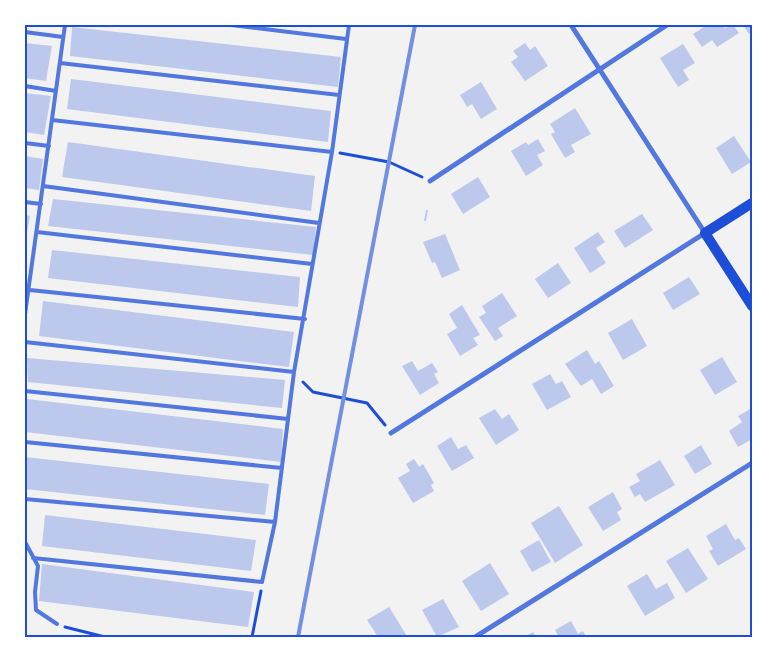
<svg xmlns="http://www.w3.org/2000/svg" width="777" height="662" font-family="Mulish,sans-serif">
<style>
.building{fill:#bdc9ec}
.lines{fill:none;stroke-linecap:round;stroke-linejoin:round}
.path{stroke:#1d4ed8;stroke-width:3}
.service{stroke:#5277de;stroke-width:4}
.minor{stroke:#5277de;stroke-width:5}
.secondary{stroke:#1d4ed8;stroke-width:10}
.rail{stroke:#7290e2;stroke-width:4}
.neatline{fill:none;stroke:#1d4ed8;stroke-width:2}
</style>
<rect width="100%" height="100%" fill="#f2f2f2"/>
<path class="building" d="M707 25H723L725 28 733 25 739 33 717 47 712 40 702 47 693 34Z
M743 25H752V32L749 34Z
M72 27 341 57 338 87 70 56Z
M25 43 52 46 46 81 25 78Z
M525 43 530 50 535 46 548 66 525 81 511 62 518 57 513 51Z
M683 44 695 63 683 70 689 80 678 87 660 58Z
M71 79 331 111 328 142 67 109Z
M481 82 497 109 481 119 472 104 467 107 460 95Z
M25 93 51 96 44 135 25 132Z
M575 108 591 134 571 145 575 152 565 158 551 134 555 132 550 124Z
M734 136 751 162 732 174 716 148Z
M538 139 545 151 537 155 543 165 526 176 511 151 526 142 528 145Z
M68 142 315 176 311 211 62 177Z
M25 156 43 159 39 190 25 188Z
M478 177 490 197 463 214 451 194Z
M53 199 316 227 313 255 48 226Z
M426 210H428L426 221H424Z
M642 214 653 230 625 248 614 231Z
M25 215 30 216 27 232H25Z
M598 232 605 242 596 248 606 263 590 273 574 248Z
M445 234 460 270 442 278 435 262 432 263 423 242Z
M52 250 300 277 298 307 48 278Z
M558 263 571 283 548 298 535 279Z
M689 277 700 294 673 310 663 293Z
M502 293 517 316 498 328 503 336 495 341 479 317 486 313 482 306Z
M43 301 294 332 289 367 39 336Z
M462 305 480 335 473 338 478 345 460 356 447 334 457 328 449 314Z
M632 319 647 346 623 360 608 333Z
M587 350 595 364 599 361 614 386 601 394 592 379 581 386 565 364Z
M722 357 737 382 715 395 700 370Z
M27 358 285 380 282 408 28 382Z
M412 361 418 371 432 363 438 372 434 374 439 383 420 395 402 366Z
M550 374 556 384 562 381 571 397 547 410 532 384Z
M27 399 283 429 281 462 25 432Z
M752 408V439L738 447 729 431 742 422 738 416Z
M495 409 502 419 509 414 519 430 496 445 479 418Z
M451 437 458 449 466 445 474 458 452 471 437 446Z
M701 445 712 464 695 474 684 456Z
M25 457 269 484 265 515 25 489Z
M414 459 419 467 423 464 434 483 431 485 434 491 413 503 398 478 410 471 406 464Z
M660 460 675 485 645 502 640 494 635 497 629 487 640 481 636 474Z
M613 492 622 509 617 512 621 520 603 531 588 507Z
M559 506 583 545 555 563 531 523Z
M45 515 256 540 251 571 42 546Z
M726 524 735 540 739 538 746 549 718 566 709 551 713 549 706 536Z
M539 540 551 562 532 572 520 551Z
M688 548 708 579 686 593 666 561Z
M490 563 509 594 481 611 462 581Z
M42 564 254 592 248 627 39 601Z
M647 574 656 589 667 583 675 598 645 616 627 586Z
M443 599 459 627 437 637 422 610Z
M389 607 405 633 407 637H378L367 620Z
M571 621 578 634 583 631 586 637H559L555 630Z
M533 632 536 637H524Z"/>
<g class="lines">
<path class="path" d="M340 153 389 162 422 177
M303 382 313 392 367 403 385 425
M65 627 105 637
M252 637 261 591"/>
<path class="service" d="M231 25 346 39
M25 32 63 37
M60 63 339 95
M25 86 56 91
M52 120 332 152
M25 143 49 146
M43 186 319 223
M25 202 41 204
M37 232 312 264
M30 290 305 319
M25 314 65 25
M25 342 294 372
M25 391 288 419
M25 442 282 468
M25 499 275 522
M25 542 38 566 35 592 36 610 57 624
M33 558 262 582 275 522 294 372 332 152 349 25"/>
<path class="minor" d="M430 181 667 25
M391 433 705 233 571 25
M475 637 752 463"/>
<path class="secondary" d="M752 203 705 233 752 306"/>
<path class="rail" d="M298 637 415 25"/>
</g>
<rect width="777" height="662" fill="none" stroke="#ffffff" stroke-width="52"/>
<rect x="26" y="26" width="725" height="610" class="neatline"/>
</svg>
